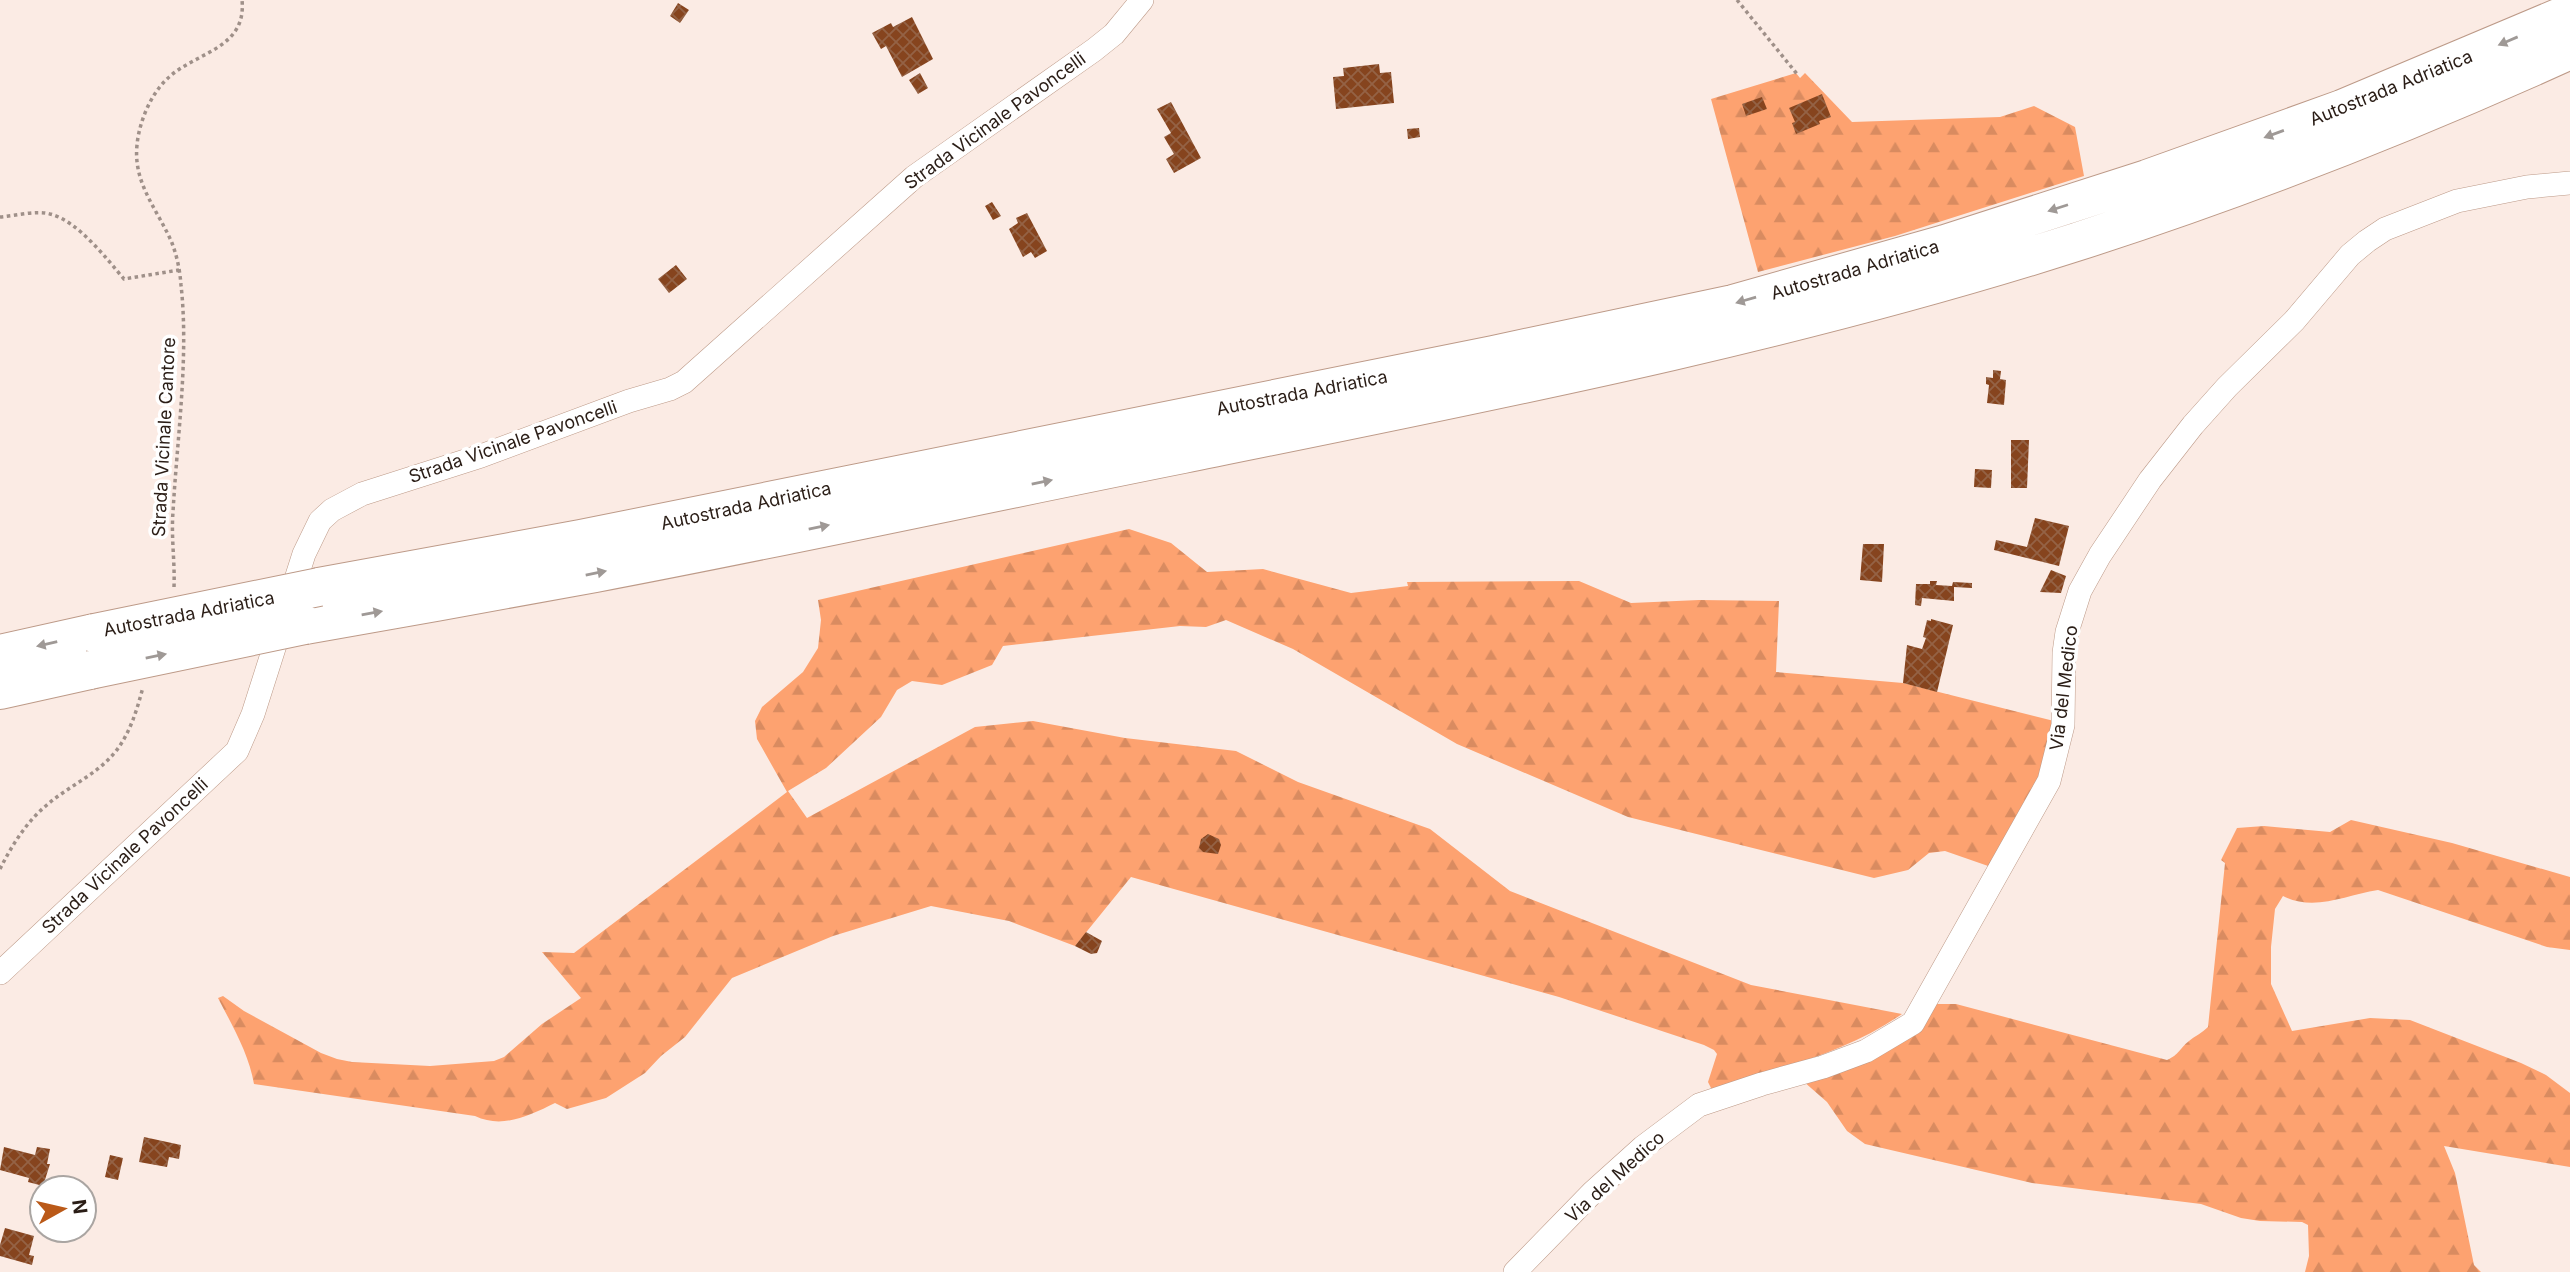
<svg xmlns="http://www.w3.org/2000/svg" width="2570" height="1272" font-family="Inter,sans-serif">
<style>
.forest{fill:url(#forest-firs)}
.building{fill:url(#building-cross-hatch)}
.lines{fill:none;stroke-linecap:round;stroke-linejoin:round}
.minor-casing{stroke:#bd9a88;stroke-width:24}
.motorway-casing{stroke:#bd9a88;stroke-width:40}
.path{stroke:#9f9089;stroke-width:3.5;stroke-dasharray:3.5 3.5;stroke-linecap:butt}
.minor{stroke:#fff;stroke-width:23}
.motorway{stroke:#fff;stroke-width:38}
.motorway-bridge-casing{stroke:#bd9a88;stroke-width:40;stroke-linecap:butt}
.motorway-bridge{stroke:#fff;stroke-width:38}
.oneway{fill:#9f9996}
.labels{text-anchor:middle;stroke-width:7;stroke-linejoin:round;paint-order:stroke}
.street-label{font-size:18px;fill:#2a1d16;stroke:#fff}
</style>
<defs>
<pattern id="forest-firs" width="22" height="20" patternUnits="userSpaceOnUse" patternTransform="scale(1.75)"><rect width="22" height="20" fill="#fda270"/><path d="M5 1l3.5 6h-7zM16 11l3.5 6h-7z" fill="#d98b60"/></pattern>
<pattern id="building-cross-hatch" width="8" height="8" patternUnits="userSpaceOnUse" patternTransform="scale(1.75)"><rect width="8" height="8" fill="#86441e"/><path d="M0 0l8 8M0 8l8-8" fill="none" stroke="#946245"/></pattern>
</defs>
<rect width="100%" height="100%" fill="#fbebe4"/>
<path class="forest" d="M1796 73 1800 78 1805 73 1852 122 2000 117 2034 106 2075 127 2084 176 1895 236 1758 272 1711 99Z
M1129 529 1171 543 1207 572 1263 569 1351 593 1408 586 1407 582 1579 581 1631 603 1699 600 1779 601 1776 672 1903 683 2054 721 2045 765 1991 867 1945 851 1929 853 1908 870 1874 878 1628 817 1457 744 1293 649 1226 620 1206 627 1180 626 1003 646 992 665 942 685 912 681 897 690 881 717 826 768 788 791 807 818 975 727 1033 721 1125 738 1236 751 1298 782 1430 829 1510 891 1751 985 1902 1014C1846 1053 1777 1069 1712 1090L1708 1082 1717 1054 1714 1050 1704 1045 1559 997 1131 877 1075 946 1009 921 931 906 833 936 732 978 685 1037 661 1056 645 1073 606 1098 567 1109 555 1103C529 1116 502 1129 475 1116L254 1084C249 1054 232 1025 218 998L223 996 244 1011 321 1053 337 1059 352 1062 430 1066 494 1061 504 1057 542 1024 581 998 542 952 574 953 787 792 757 739 755 721 762 707 803 672 818 648 821 620 818 600Z
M2351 820 2452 843 2570 877V950L2547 947 2378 890C2345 895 2315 912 2283 896L2275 909 2271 947V984L2292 1031 2370 1018 2410 1020 2521 1063 2546 1075 2570 1093V1167L2444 1146 2455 1173 2474 1265 2481 1272H2305L2309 1256 2308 1225 2302 1222 2260 1221 2241 1218 2201 1204 2032 1183 1865 1144 1847 1131 1827 1102 1795 1074 1842 1059 1925 1004H1956L2167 1060C2180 1054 2179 1049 2189 1041 2195 1036 2202 1033 2208 1027L2225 863 2221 860 2237 828 2264 826 2330 832Z"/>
<path class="building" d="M678 3 689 10 680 23 670 16Z
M912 17 933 59 902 77 886 46 881 49 872 33 891 23 893 27Z
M1379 64 1380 73 1391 72 1394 103 1336 109 1333 77 1344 76 1343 68Z
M920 73 928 88 918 94 909 80Z
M1822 94 1831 117 1819 121 1820 124 1796 134 1792 123 1795 122 1789 108Z
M1762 97 1767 109 1746 116 1742 104Z
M1171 102 1201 158 1174 173 1166 159 1174 154 1164 137 1171 133 1157 109Z
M1419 128 1420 137 1408 139 1407 129Z
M992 202 1001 216 993 220 985 206Z
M1027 213 1047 251 1035 258 1031 252 1023 257 1009 229 1018 223 1016 218Z
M676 265 687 279 669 293 658 279Z
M1993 370 2001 371 2000 379 2006 380 2004 405 1987 403 1989 385 1986 384V377L1993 378Z
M2011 440H2029L2027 488H2011Z
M1975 469 1992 470 1991 488 1974 487Z
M2035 518 2069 526 2059 566 1994 550 1996 540 2027 547Z
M1863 544H1884L1882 582 1860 580Z
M2051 570 2066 576 2061 593 2040 592Z
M1930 581H1937L1936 585 1952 586 1953 582 1972 583V588L1954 587V601L1922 598 1921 606 1915 605 1916 584H1930Z
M1931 619 1953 625 1937 692 1903 683 1907 645 1922 649 1926 638 1923 637 1927 620 1931 621Z
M1208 834 1219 839 1221 845 1218 854 1203 852 1199 848 1201 839Z
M1086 932 1102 941 1097 953 1091 954 1075 946Z
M144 1137 181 1145 179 1159 169 1157 167 1167 139 1162Z
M4 1147 35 1155 37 1147 50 1149 47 1164H50L43 1186 28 1182 29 1178 0 1170Z
M110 1155 123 1158 118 1180 105 1177Z
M5 1228 34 1236 29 1255 34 1256 32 1265 0 1256V1245Z"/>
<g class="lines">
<g class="minor-casing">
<path id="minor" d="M0 973 237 751 253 714 304 554 320 521 332 510 362 494 481 456 629 401 670 389 684 382 914 177 1094 50 1114 34 1142 0
M1515 1272 1593 1192 1643 1147 1699 1105 1762 1084 1823 1067 1866 1051 1913 1023 2049 781 2063 725 2064 653 2067 632 2080 591 2100 555 2150 480 2193 425 2227 387 2294 321 2350 255 2367 241 2385 229 2457 201 2527 187 2570 183"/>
</g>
<g class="motorway-casing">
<path id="motorway" d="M319 587 581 539 1493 355 1733 304 1945 244 2147 179 2342 109 2570 13
M305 625C402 608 498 591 595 573 791 536 987 493 1183 454 1483 393 1785 335 2076 242 2244 188 2409 123 2570 50
M0 654 94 633
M0 690 90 670"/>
</g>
<path class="path" d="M1737 0 1797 74
M0 217C15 216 36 210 50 214 78 221 106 258 124 279L179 270
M174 587C175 562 171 537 173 512 177 439 189 357 181 285 180 271 177 256 172 243 158 210 133 184 137 145 139 123 150 95 167 79 194 52 247 50 242 0
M0 869C12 845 27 821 48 804 69 786 98 774 116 751 130 733 137 710 143 687"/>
<use href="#minor" class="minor"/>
<use href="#motorway" class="motorway"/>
<g class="motorway-bridge-casing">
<path id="motorway-bridge" d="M94 633 319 587
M90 670 305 625"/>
</g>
<use href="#motorway-bridge" class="motorway-bridge"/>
</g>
<defs><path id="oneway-solid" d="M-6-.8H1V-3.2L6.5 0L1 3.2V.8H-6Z" transform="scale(1.75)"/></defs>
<g class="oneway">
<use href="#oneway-solid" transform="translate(2508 41) rotate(157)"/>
<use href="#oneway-solid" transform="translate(2274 134) rotate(160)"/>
<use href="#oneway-solid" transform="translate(2058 208) rotate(162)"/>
<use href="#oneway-solid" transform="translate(1746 300) rotate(164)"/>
<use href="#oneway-solid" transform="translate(1042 482) rotate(-11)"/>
<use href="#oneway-solid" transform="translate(819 527) rotate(-11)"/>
<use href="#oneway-solid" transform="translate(596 573) rotate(-11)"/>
<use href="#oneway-solid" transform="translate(372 613) rotate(-10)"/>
<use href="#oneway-solid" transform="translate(47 644) rotate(167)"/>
<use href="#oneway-solid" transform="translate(156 656) rotate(-11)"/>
</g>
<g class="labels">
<g class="street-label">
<text transform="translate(2391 88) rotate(-22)" y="6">Autostrada Adriatica</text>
<text transform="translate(995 121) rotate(-36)" y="6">Strada Vicinale Pavoncelli</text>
<text transform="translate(1855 270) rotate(-16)" y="6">Autostrada Adriatica</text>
<text transform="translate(1302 393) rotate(-11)" y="6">Autostrada Adriatica</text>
<text transform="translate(164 437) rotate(-87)" y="6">Strada Vicinale Cantore</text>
<text transform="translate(513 442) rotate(-19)" y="6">Strada Vicinale Pavoncelli</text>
<text transform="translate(746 506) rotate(-12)" y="6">Autostrada Adriatica</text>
<text transform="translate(189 614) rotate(-11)" y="6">Autostrada Adriatica</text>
<text transform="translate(2064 688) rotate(-83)" y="6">Via del Medico</text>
<text transform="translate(125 856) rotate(-43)" y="6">Strada Vicinale Pavoncelli</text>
<text transform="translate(1615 1177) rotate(-42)" y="6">Via del Medico</text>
</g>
</g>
<g transform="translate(63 1209) rotate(82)"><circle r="33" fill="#ffffff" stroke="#aaa5a2" stroke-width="2"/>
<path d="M0-5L12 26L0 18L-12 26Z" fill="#ba5918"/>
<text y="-10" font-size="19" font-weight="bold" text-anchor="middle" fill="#2a1d16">N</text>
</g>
</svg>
